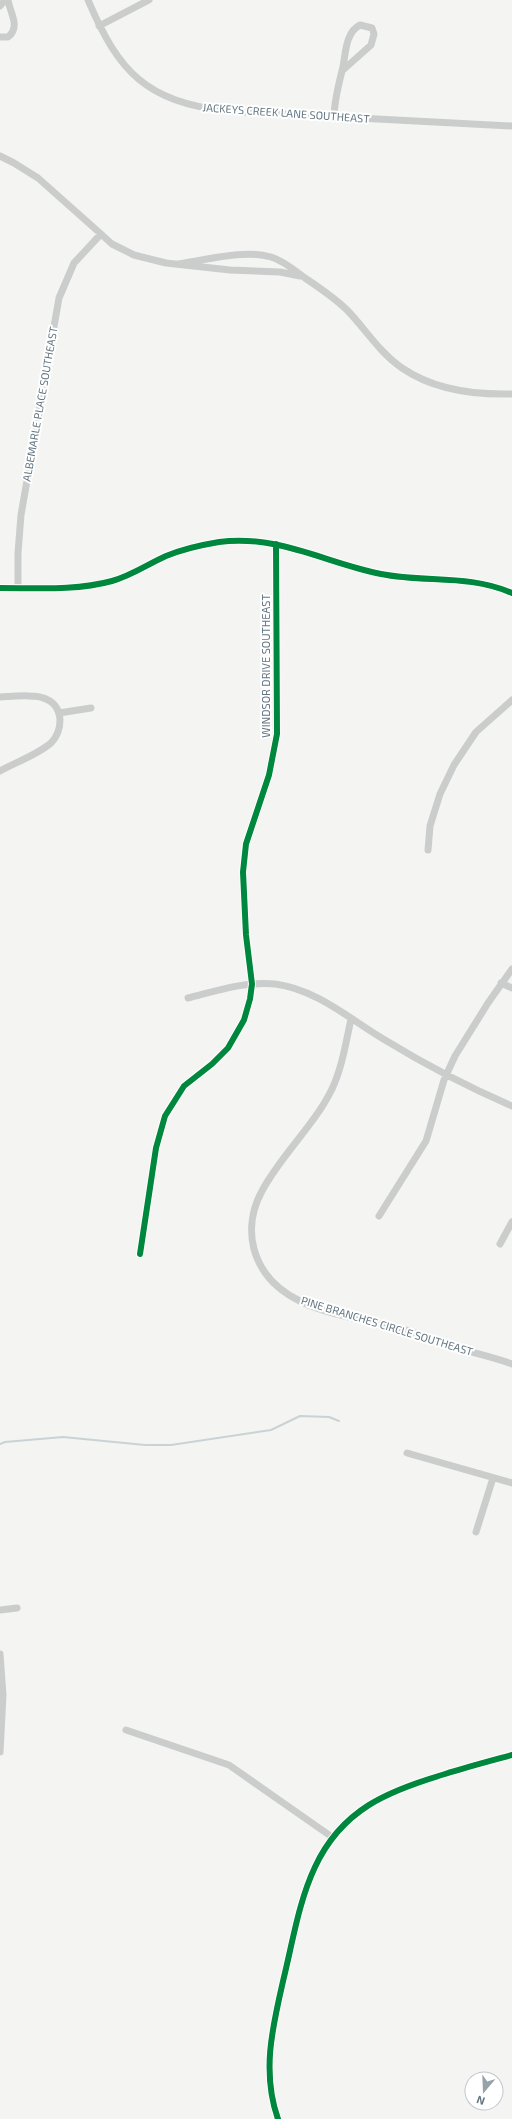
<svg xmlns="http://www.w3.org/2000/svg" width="512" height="2119" font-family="'Exo 2',sans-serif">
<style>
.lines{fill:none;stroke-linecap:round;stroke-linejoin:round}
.stream{stroke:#c9d3d5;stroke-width:2}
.minor{stroke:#cbcdcd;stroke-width:7}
.cycleway-casing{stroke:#fff;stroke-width:8}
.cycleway{stroke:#00873e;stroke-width:6}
.labels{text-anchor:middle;stroke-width:4;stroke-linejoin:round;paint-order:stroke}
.street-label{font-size:11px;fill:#637683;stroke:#fff}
</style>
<rect width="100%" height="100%" fill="#f4f4f2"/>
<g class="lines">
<path class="stream" d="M0 1444 5 1442 63 1437 145 1445H171L271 1430 300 1416 329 1417 339 1421"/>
<path class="minor" d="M88 0C119 73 146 101 226 111L512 126
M0 6 5 0
M99 26 149 0
M0 37H8C21 27 10 13 8 0
M334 118C334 102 338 87 342 71 346 57 344 33 360 25L372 28 374 34 371 45 343 70
M0 156 14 163 38 178 101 234 112 244 134 255 166 263 230 270 280 272 300 276
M178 264C207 260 243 249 271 257 284 261 294 270 305 278 320 288 335 298 348 311 366 330 380 353 402 368 434 390 474 395 512 394
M0 588C36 588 76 591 112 581 131 576 148 564 166 556 183 549 201 545 219 542 277 534 326 563 381 574 426 583 468 574 512 593
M18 588V553L21 515 59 298 74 263 101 234
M0 697C21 696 58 689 60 720 60 728 57 737 51 743 37 755 16 762 0 771
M59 713 91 708
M428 850 430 826 440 794 454 765 476 732 512 700
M501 983 512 988
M188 998C216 991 246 981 275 984 316 989 351 1020 385 1040 426 1065 468 1087 512 1106
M351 1019C346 1042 342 1068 332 1089 314 1126 281 1155 262 1191 252 1209 249 1230 254 1249 271 1312 350 1315 403 1329 420 1334 437 1341 454 1347 473 1353 493 1357 512 1364
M379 1216 426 1141 444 1080 455 1056 488 1003 512 969
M500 1244 512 1222
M140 1254 156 1148 165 1116 184 1086 212 1064 228 1048 244 1020 250 999 252 984 246 935 243 872 246 844 269 775 277 734 276 544
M407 1453 512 1483
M476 1532 493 1478
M0 1610 17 1608
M0 1654 3 1695 0 1752
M126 1730 229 1765 332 1837
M278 2119C261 2071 273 2025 284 1977 293 1940 299 1901 315 1867 342 1809 388 1791 445 1774 467 1767 490 1761 512 1755"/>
<g class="cycleway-casing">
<path id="cycleway" d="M0 588C36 588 76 591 112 581 131 576 148 564 166 556 183 549 201 545 219 542 277 534 326 563 381 574 426 583 468 574 512 593
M140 1254 156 1148 165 1116 184 1086 212 1064 228 1048 244 1020 250 999 252 984 246 935 243 872 246 844 269 775 277 734 276 544
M278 2119C261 2071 273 2025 284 1977 293 1940 299 1901 315 1867 342 1809 388 1791 445 1774 467 1767 490 1761 512 1755"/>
</g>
<use href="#cycleway" class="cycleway"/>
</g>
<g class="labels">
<g class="street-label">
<text transform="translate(286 113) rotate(4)" y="4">JACKEYS CREEK LANE SOUTHEAST</text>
<text transform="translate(40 404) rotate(-80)" y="4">ALBEMARLE PLACE SOUTHEAST</text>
<text transform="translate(266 666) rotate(-90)" y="4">WINDSOR DRIVE SOUTHEAST</text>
<text transform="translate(387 1326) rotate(17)" y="4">PINE BRANCHES CIRCLE SOUTHEAST</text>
</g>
</g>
<g transform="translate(484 2091) rotate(199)"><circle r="19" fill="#ffffff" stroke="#c1c8cd"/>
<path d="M0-3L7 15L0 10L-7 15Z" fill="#96a2aa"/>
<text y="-6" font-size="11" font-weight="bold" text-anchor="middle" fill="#637683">N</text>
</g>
</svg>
